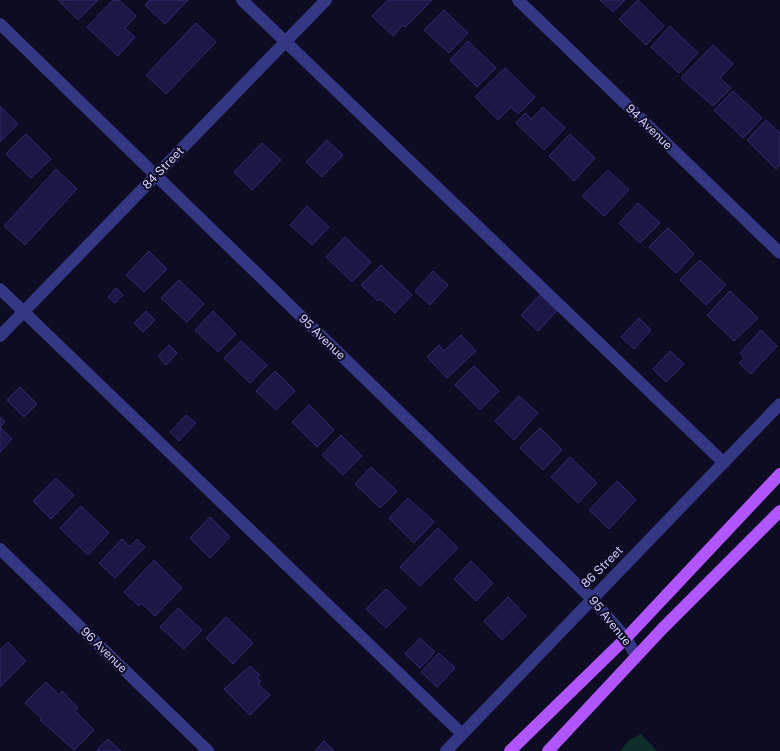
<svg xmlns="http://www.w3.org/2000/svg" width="780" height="751" font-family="'Public Sans',sans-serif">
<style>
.green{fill:#0f2d29}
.building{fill:#1d1745;stroke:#302872}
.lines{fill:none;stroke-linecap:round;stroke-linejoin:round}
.minor{stroke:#343884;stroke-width:12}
.major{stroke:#b155ff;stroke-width:12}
.labels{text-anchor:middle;stroke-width:4;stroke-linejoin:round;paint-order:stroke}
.street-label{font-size:12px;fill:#cfceff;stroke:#0e0c23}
</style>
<rect width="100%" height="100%" fill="#0e0c23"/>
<path class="green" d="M641 734 657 751H620L629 740Z"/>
<path class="building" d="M58 0H98L78 20Z
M113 0H119L136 16 125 28 135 37 118 56 87 27Z
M150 0H188L165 24 145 5Z
M388 0H432L405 27 403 25 393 36 372 16Z
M600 0H625L613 12Z
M638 0 664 26 646 45 619 19Z
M444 10 468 33 449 53 424 30Z
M196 23 216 42 166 94 146 75Z
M670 26 698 53 679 73 651 47Z
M468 41 496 68 477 87 450 60Z
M713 45 733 64 720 78 731 88 713 106 681 78Z
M505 68 535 97 518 114 511 107 498 120 475 97Z
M733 91 762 118 743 138 714 110Z
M0 106 18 124 0 142Z
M543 107 565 128 544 150 516 123 525 113 531 119Z
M766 120 780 133V165L776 169 747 140Z
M26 134 51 159 31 178 6 154Z
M570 134 595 158 574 181 549 156Z
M327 140 343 155 322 177 306 162Z
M262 143 281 160 252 190 234 172Z
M56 169 77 189 25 245 4 226Z
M608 170 629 190 604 216 582 196Z
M638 203 660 223 640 243 619 223Z
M307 206 329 227 312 245 290 225Z
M668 228 694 254 676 273 649 247Z
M345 237 371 262 352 282 326 257Z
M149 251 167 269 144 292 126 275Z
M700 260 726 285 706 305 680 280Z
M381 265 412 295 395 313 380 299 378 301 361 285Z
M433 271 448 285 430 305 415 291Z
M179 280 204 304 187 322 161 298Z
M116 288 123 295 115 303 108 297Z
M730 291 758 318 734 341 707 315Z
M540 295 557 311 538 331 521 315Z
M146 311 155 320 143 332 134 323Z
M213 311 236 334 218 352 195 330Z
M639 318 651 330 634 349 621 337Z
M761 330 777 346 751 374 739 363 744 358 740 353Z
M461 335 476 351 447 378 427 357 439 345 444 351Z
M241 341 267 365 250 383 224 358Z
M169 345 177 353 166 365 158 356Z
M670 351 684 364 666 382 653 369Z
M474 366 499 391 480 410 455 385Z
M275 371 295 391 276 410 256 391Z
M20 387 37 404 24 417 7 400Z
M519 396 538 413 514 440 495 421Z
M309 405 334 430 317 447 292 422Z
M186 415 196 423 179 441 170 432Z
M0 417 5 422 0 427 12 439 0 452Z
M540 428 562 450 543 470 520 448Z
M341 435 362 456 343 475 322 455Z
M570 457 597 483 578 503 551 477Z
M371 467 397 491 380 508 355 484Z
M56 478 74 495 51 519 33 501Z
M617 481 636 500 609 529 589 510Z
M408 498 434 522 414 543 389 518Z
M81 506 109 533 88 555 60 528Z
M210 517 230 537 210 558 190 538Z
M438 528 458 548 420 586 400 567Z
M122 539 130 547 137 539 145 547 115 578 99 563Z
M154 560 182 588 155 616 141 603 139 606 124 592Z
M471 561 493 583 476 601 454 579Z
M386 589 406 608 386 628 366 609Z
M508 597 526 616 502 640 484 621Z
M178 608 202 630 184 649 160 627Z
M226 617 253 643 233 664 206 638Z
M420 638 435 652 420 668 405 654Z
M8 642 26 661 0 687V650Z
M439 653 455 668 437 687 421 672Z
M250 666 260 675 257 678 261 681 258 684 270 695 250 715 224 689Z
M46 682 59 695 62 691 78 708 75 711 94 730 74 750 40 720 41 718 25 703Z
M108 739 121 751H96Z
M324 741 334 751H315Z"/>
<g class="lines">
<path class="minor" d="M242 0 724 463
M518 0 780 253
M0 24 591 598 626 638 636 656
M0 289 462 734
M0 336 326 0
M0 549 208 751
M446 751 780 404"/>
<path class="major" d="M510 751 626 638 780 474
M548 751 663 628 780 511"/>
</g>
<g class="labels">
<g class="street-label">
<text transform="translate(649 127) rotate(44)" y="4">94 Avenue</text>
<text transform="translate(163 168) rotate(-46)" y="4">84 Street</text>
<text transform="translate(322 337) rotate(44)" y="4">95 Avenue</text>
<text transform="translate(602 567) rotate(-45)" y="4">86 Street</text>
<text transform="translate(610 621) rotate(51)" y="4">95 Avenue</text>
<text transform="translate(104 650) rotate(44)" y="4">96 Avenue</text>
</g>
</g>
</svg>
